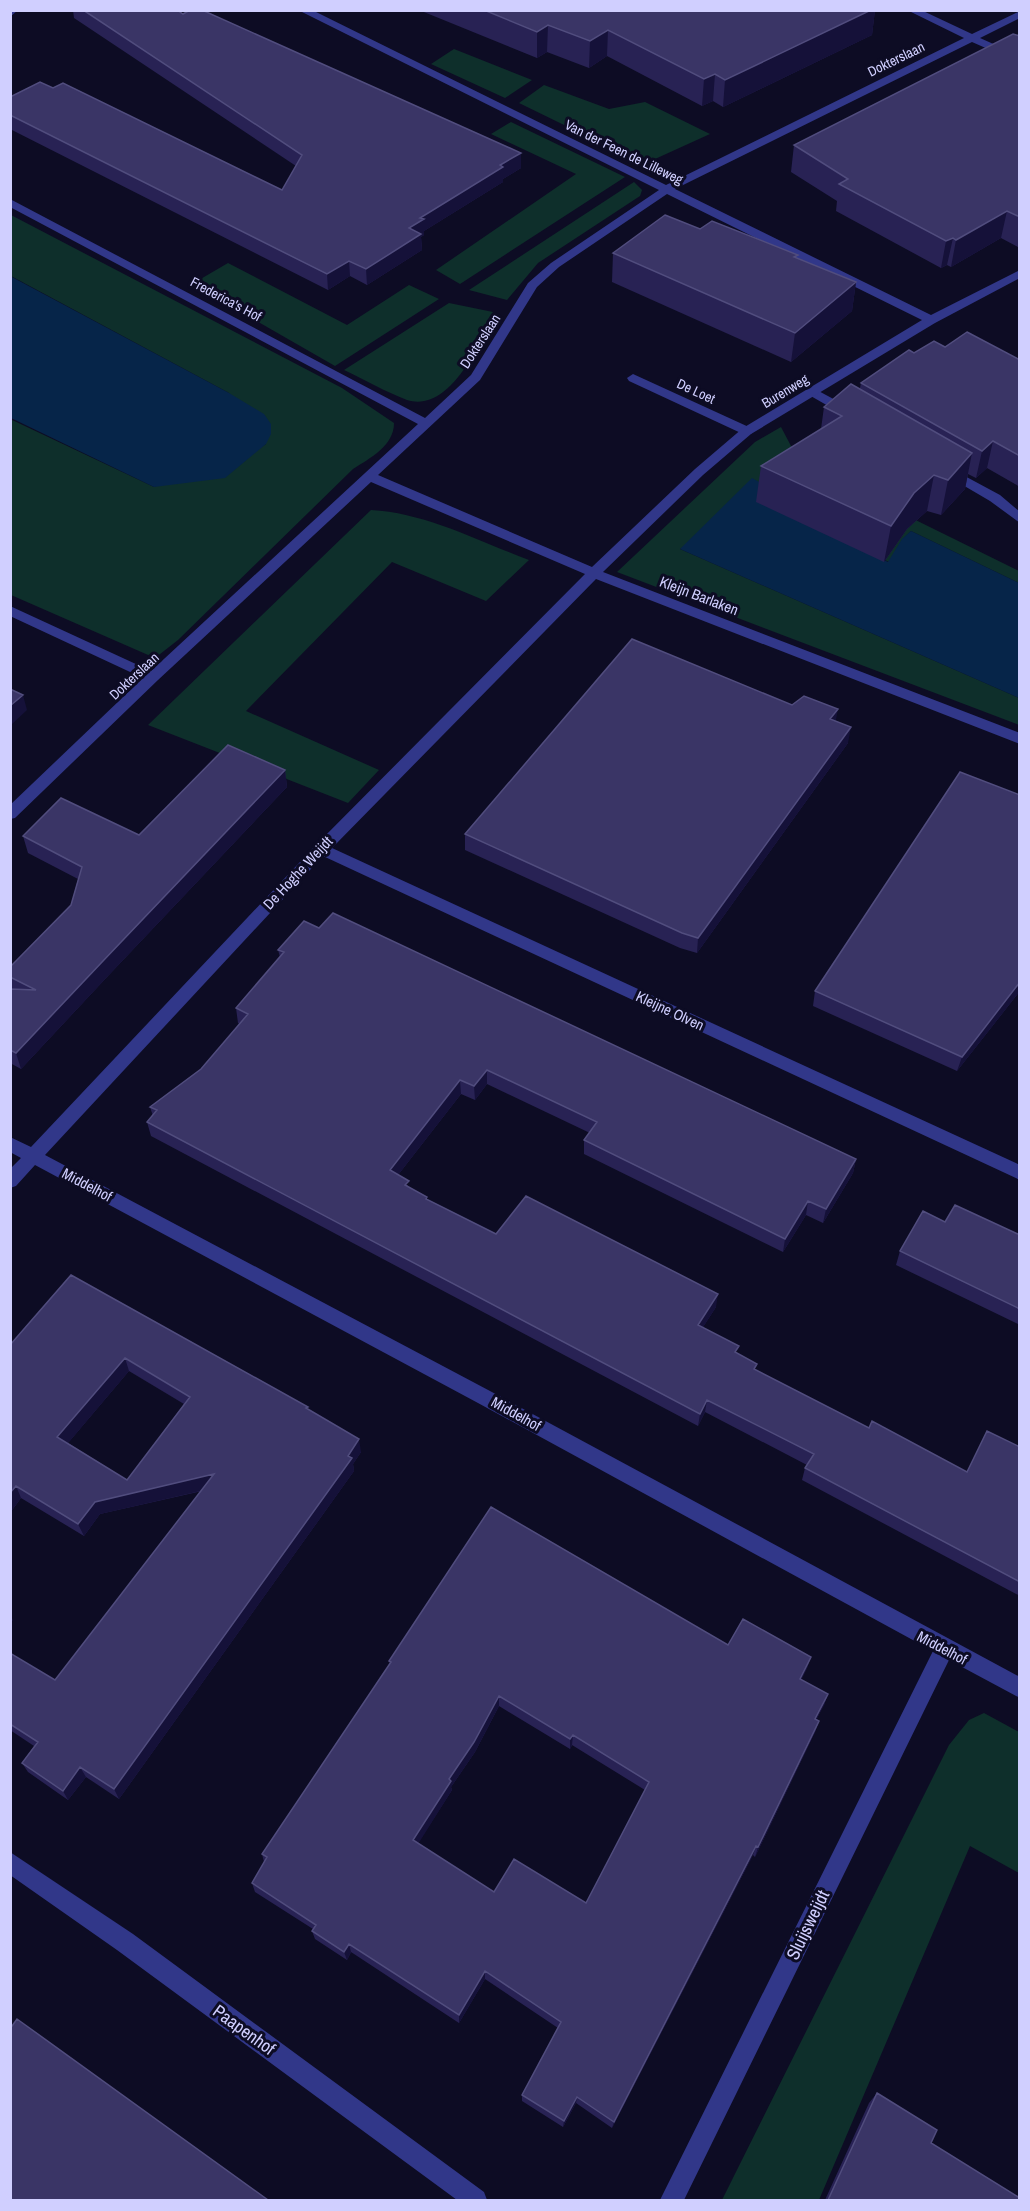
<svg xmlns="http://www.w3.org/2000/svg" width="1030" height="2211" font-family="'Archivo Narrow',sans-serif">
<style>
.green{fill:#0e2f2b}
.water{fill:#062549}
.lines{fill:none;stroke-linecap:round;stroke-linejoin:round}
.service{fill:#313789;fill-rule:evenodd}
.minor{fill:#313789;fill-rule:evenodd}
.wall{fill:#282254;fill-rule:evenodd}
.shaded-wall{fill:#151139}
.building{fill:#3a3566;stroke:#514d7e;stroke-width:1.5;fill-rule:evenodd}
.labels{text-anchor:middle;stroke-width:6;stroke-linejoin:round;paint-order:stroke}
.far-street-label{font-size:14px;fill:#d0cfff;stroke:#0d0c24}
.street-label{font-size:15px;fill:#d0cfff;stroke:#0d0c24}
.near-street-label{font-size:18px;fill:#d0cfff;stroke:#0d0c24}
</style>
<rect width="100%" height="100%" fill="#0d0c24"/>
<path class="green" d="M454 49 532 80 505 98 431 64Z
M544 85 609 109 645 102 710 134 644 164 519 103Z
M511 122 625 177 460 284 436 270 576 174 491 134Z
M634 182 642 190 640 196 538 263 507 300 469 290Z
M11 215 342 388 394 423C394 446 370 458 353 469L178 640 155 658 11 595 10 419 154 487 257 450 266 444 229 393 11 276Z
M228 263 347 325 409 285 439 299 335 366 192 284Z
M449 303 493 312 487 321 493 322C476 349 448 413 407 400 386 392 365 380 344 370Z
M781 427 800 463 1019 571V583L911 531 902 540 889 562 767 503 680 549 1019 698V725L617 572 755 442Z
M371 510C426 513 478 541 529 560L486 601 392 562 246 711 379 770 348 803 148 725Z
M984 1713 1019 1732V1873L970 1846 819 2200H722L949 1745 969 1720Z"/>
<path class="water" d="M10 276 229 393 264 414 271 424V434L266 444 225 478 154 487 11 418Z
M752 478 780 494 768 504 888 562 902 539 911 531 1019 583V698L680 549Z"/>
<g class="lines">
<path class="service" d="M633 374 751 428 753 431 751 434H743L629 381 627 378Z
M813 388 852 409 854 412 848 416 844 415 809 395V389Z
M948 467 1000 495 1020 512V523L990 501 944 474 942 471Z"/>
<path class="minor" d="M10 10H18L10 17Z
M298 10H312L666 185 964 38 907 10H921L972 34 1020 11V18L980 38 1020 56V63L972 42 675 189 931 315 1020 270V278L935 323 751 434 703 475 603 572 1020 733V744L596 579 332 848 1020 1165V1180L323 856 45 1155 490 1391 1020 1677V1698L949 1660 684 2200H660L933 1651 478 1403 35 1165 16 1186 10 1188V1169L21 1158 10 1152V1137L31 1147 316 845 585 574 371 482 158 680 15 818 10 819V805L143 678 10 616V606L151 671 418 424 10 207V199L425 418 471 375 528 283 551 263 659 190ZM667 194 922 320 743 428 695 469 592 567 378 475 480 380 537 287 559 267Z
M10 1852 133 1934 484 2192 487 2200H457L117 1950 10 1875Z"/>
</g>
<path class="wall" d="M73 10H177L183 14 521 168 503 179V182L424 231V235L421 237 422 250 367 285 350 276 328 290 10 129V97L53 88 282 190 296 166 74 18Z
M419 10H875L872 35 723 107 713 101 702 106 607 56 589 68 547 52 537 58Z
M1020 36V248L1001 238 951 267 947 265 941 268 836 211 837 201 791 172 794 145Z
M700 229 798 259 856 282 852 311 791 362 612 282 613 253Z
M945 347 1020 360V487L987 468 976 478 968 474 965 489 941 515 927 511 907 529 884 562 756 502 761 466 821 429 824 407 860 388 861 383 914 353Z
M792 705 836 721 848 743 697 953 680 948 465 850V834Z
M285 770 287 787 107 977 21 1069 10 1063V967L71 905 78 879 28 853 23 836 139 835Z
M1020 795V991L957 1071 813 1006 815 991Z
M319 928 856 1159 853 1173 823 1223 806 1215 783 1252 584 1154V1140L590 1133 487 1084 475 1100 461 1094 398 1175 409 1187 427 1200 496 1234 716 1307 703 1327 738 1354 756 1370 869 1428 967 1472 1020 1447V1596L802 1480 805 1468 807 1465 705 1412 698 1426 151 1136 147 1122 153 1116 150 1107 201 1069 240 1024 238 1023 236 1008 280 957 278 950Z
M945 1222 1020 1235V1325L896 1265 900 1251Z
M71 1275 308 1409 361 1452 353 1464 354 1471 119 1799 86 1777 68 1800 28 1772 22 1763 34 1746 10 1730V1653L55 1680 202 1491 100 1514 84 1536 21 1498 10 1513V1345ZM129 1371 184 1404 127 1480 68 1443Z
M728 1645 811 1657 807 1668 801 1680 828 1694 824 1705 816 1720 819 1721 815 1732 755 1857 753 1855 612 2128 576 2103 563 2127 522 2101V2095L558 2028 485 1979 459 2023 351 1952 347 1960 315 1939 312 1931 313 1929 255 1892 252 1883 264 1862 262 1854 390 1664 389 1661ZM499 1706 570 1749 572 1745 645 1790 586 1903 494 1892 418 1843 452 1790 451 1787 475 1752Z
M877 2093 931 2143 1020 2200H825L869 2103Z"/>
<path class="shaded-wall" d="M871 10H875L872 35 723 107 725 80Z
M548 25 547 52 537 58V32Z
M608 30 607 56 589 68 590 41Z
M715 74 713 101 702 106 704 79Z
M521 153V168L503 179V182L424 231V235L421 237 422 250 367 285 366 269 420 218Z
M1007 211 1001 238 951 267 956 240Z
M953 238 947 265 941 268 946 241Z
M349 261 350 276 328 290 327 274Z
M856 282 852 311 791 362 795 333Z
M993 441 987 468 976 478 982 451Z
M972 453 965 489 941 515 948 480Z
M934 475 927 511 907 529 884 562 891 526 914 493Z
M23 695 27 710 10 726V706Z
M838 709 835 725 830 719Z
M851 727 848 743 697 953 698 938Z
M285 770 287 787 107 977 21 1069 16 1053 103 961Z
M1020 982V991L957 1071 962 1057Z
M487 1070V1084L475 1100 474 1086Z
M460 1080 461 1094 391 1184 390 1170Z
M856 1159 853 1173 823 1223 826 1209Z
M808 1201 806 1215 783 1252 785 1239Z
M718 1294 716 1307 696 1338 698 1325Z
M125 1358 129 1371 63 1449 57 1437Z
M707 1400 705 1412 698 1426 700 1414Z
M359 1439 361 1452 353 1464 354 1471 119 1799 114 1789Z
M214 1474 218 1487 100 1514 84 1536 78 1524 95 1502Z
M16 1486 21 1498 10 1513V1493Z
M10 1614 13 1620 10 1624Z
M811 1657 807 1668 796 1689 800 1679Z
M828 1694 824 1705 811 1730 815 1719Z
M499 1696V1706L475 1752 451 1787 452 1790 415 1849 413 1840Z
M819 1721 815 1732 755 1857 758 1847Z
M573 1735 572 1745 570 1749V1739Z
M80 1767 86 1777 68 1800 63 1791Z
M756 1846 753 1855 612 2128 614 2122Z
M349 1944 351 1952 347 1960 344 1952Z
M485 1971V1979L459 2023V2015Z
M577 2097 576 2103 563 2127 564 2121Z"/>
<path class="building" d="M83 10H177L183 14 190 10H202L521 153 500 165 503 167 420 218 424 219 409 228 421 234 366 269 349 261 327 274 10 115V97L40 82 53 88 63 83 282 190 302 155Z
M484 10H871L725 80 715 74 704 79 608 30 590 41 548 25 537 32Z
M1013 34 1020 36V217L1007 211 956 240 953 238 946 241 839 184 848 179 794 145Z
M665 215 700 229 712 221 798 255 794 257 856 282 795 333 613 253Z
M967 332 1020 360V456L993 441 982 451 861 383 909 350 914 353 934 341 945 347Z
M851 384 972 453 948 480 934 475 914 493 891 526 761 466 842 416 824 407Z
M632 639 792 705 804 696 838 709 830 719 851 727 698 938 682 933 465 834Z
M10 689 23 695 10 706Z
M228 745 285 770 103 961 16 1053 10 1050V989L36 990 10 977V967L71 905 82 867 23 836 61 798 139 835Z
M960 772 1020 795V982L962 1057 815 991Z
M333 913 856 1159 826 1209 808 1201 785 1239 584 1140 597 1122 487 1070 474 1086 460 1080 390 1170 409 1181 405 1185 427 1197 426 1199 496 1234 526 1196 718 1294 698 1325 739 1346 735 1352 757 1364 754 1369 869 1428 872 1421 967 1472 987 1431 1020 1447V1582L805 1468 814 1454 707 1400 700 1414 147 1122 157 1110 150 1107 201 1069 248 1014 236 1008 284 952 278 950 304 921 319 928Z
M955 1205 1020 1235V1309L900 1251 923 1211 945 1222Z
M71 1275 308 1407 306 1408 359 1439 348 1456 352 1458 114 1789 80 1767 63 1791 22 1763 38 1742 10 1724V1653L55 1680 214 1474 95 1502 78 1524 16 1486 10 1493V1345ZM125 1358 190 1397 127 1480 57 1437Z
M491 1507 728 1645 743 1619 811 1657 800 1679 828 1694 815 1719 819 1721 758 1847 756 1846 614 2122 577 2097 564 2121 522 2095 561 2022 485 1971 459 2015 349 1944 344 1952 312 1931 316 1925 252 1883 267 1857 262 1854 391 1662 389 1661ZM499 1696 570 1739 573 1735 649 1782 586 1903 514 1859 494 1892 413 1840 451 1781 449 1779 474 1742Z
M17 2019 268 2200H13L10 2198V2024L12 2026Z
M877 2093 937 2130 931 2143 1020 2198V2200H828Z"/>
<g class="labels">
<g class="far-street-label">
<text transform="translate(896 59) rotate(-26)" y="5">Dokterslaan</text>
<text transform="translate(624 152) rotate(26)" y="5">Van der Feen de Lilleweg</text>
<text transform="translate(226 299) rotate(28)" y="5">Frederica's Hof</text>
<text transform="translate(480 341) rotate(-57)" y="5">Dokterslaan</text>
<text transform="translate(696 391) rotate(25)" y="5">De Loet</text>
<text transform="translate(785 391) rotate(-31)" y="5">Burenweg</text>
<text transform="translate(134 676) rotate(-43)" y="5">Dokterslaan</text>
</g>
<g class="street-label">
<text transform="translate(699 596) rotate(21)" y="5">Kleijn Barlaken</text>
<text transform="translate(298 873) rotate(-47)" y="5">De Hoghe Weijdt</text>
<text transform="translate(670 1011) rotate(25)" y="5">Kleijne Olven</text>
<text transform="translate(87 1185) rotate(28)" y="5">Middelhof</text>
<text transform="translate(516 1414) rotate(29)" y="5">Middelhof</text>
<text transform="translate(942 1648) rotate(28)" y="5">Middelhof</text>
</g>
<g class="near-street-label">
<text transform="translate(808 1925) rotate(-64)" y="6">Sluijsweijdt</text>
<text transform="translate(244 2030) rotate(36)" y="6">Paapenhof</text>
</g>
</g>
<rect width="1030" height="2211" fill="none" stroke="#d0cfff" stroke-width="24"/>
</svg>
